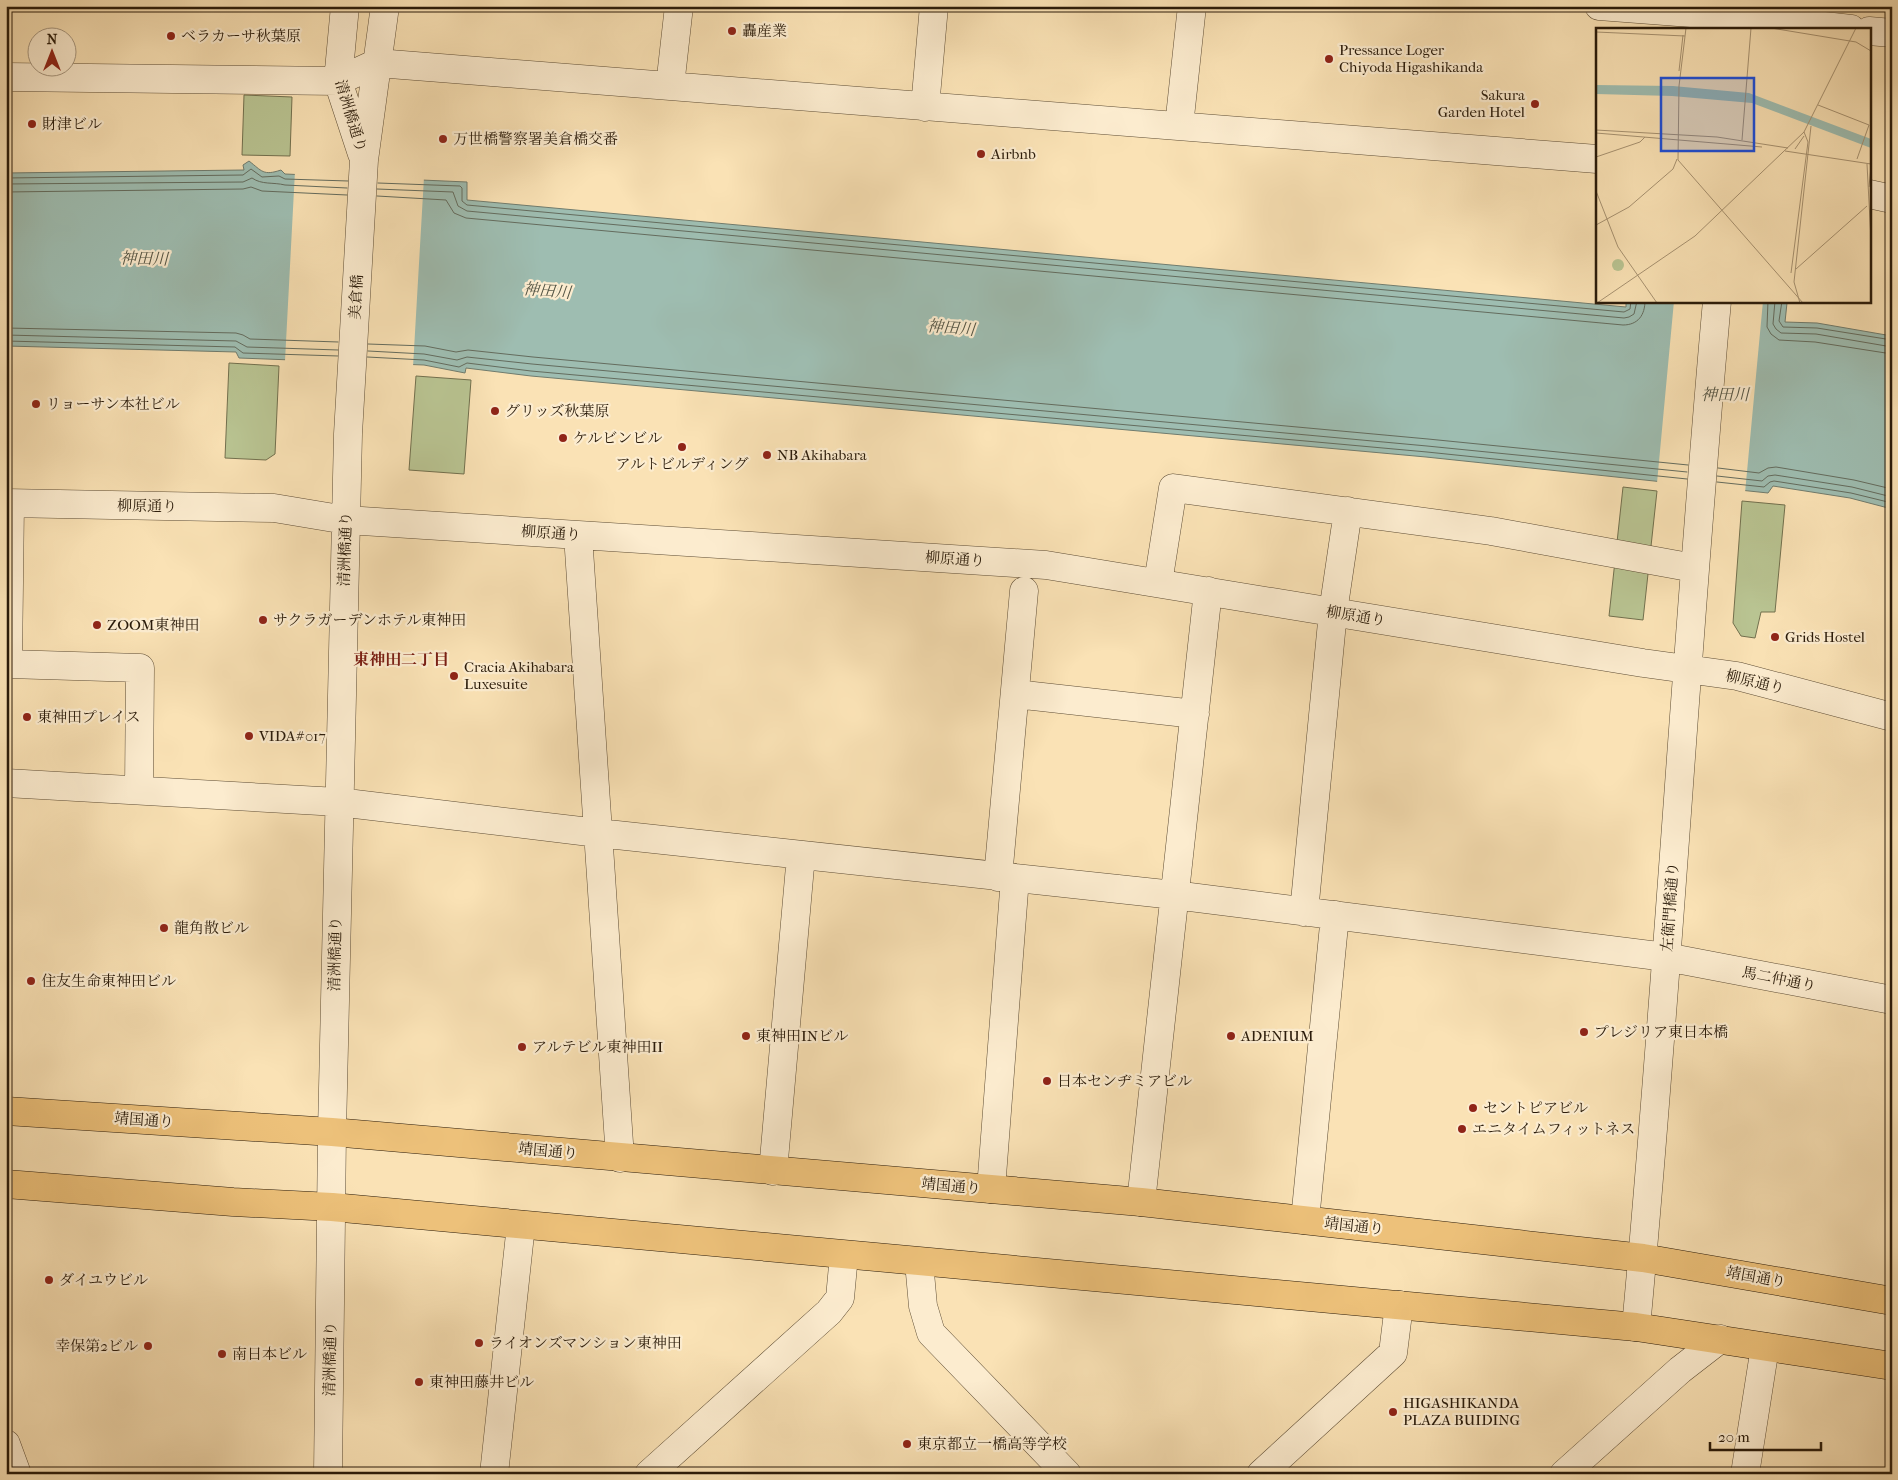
<svg xmlns="http://www.w3.org/2000/svg" width="1898" height="1480" font-family="'IM FELL French Canon','Noto Serif JP',serif">
<style>
.green{fill:#b9c492;stroke:#72704e}
.water{fill:#9ebdb1;stroke:#707c6e}
.pier{fill:#fae2b5}
.lines{fill:none;stroke-linecap:round;stroke-linejoin:round}
.shore{stroke:#646c5e;stroke-width:1}
.minor-casing{stroke:#5e4d35;stroke-width:29}
.major-casing{stroke:#2a1b0a;stroke-width:29}
.minor{stroke:#fceccf;stroke-width:28}
.major{stroke:#edc17a;stroke-width:28}
.poi-dot{fill:#8f2418;stroke:#fceccf;stroke-width:2}
.labels{text-anchor:middle;stroke-width:4.5;stroke-linejoin:round;paint-order:stroke}
.poi-label{font-size:15px;fill:#2a1b0a;stroke:#fceccf;text-anchor:start}
.street-label{font-size:15px;fill:#2a1b0a;stroke:#fceccf}
.water-label{font-size:16px;font-style:italic;fill:#535444;stroke:#fceccf}
.neighbourhood-label{font-size:16px;font-weight:bold;fill:#7a1f14;stroke:#fceccf}
.inset-road{fill:none;stroke:#a79271;stroke-width:1}
.view{fill:#1d4ed8;fill-opacity:0.15;stroke:#1d4ed8;stroke-width:2.5}
.inset-edge{fill:none;stroke:#2a1b0a;stroke-width:2.5}
</style>
<rect width="100%" height="100%" fill="#fae2b5"/>
<filter id="stains"><feTurbulence type="fractalNoise" baseFrequency=".004" numOctaves="4"/><feColorMatrix values="0 0 0 0 .2 0 0 0 0 .09 0 0 0 0 .02 0 0 0 .5 -.17"/></filter>
<radialGradient id="worn" r=".72"><stop offset=".6" stop-color="#630" stop-opacity="0"/><stop offset="1" stop-color="#630" stop-opacity=".3"/></radialGradient>
<path class="green" d="M244 95 292 97 290 156 242 155Z
M229 363 279 366 275 454 266 460 225 458Z
M416 376 471 380 464 474 409 470Z
M1623 487 1657 491 1643 620 1609 616Z
M1742 501 1785 505 1775 612H1761L1755 638 1741 636 1733 623Z"/>
<path class="water" d="M249 161C262 171 263 176 281 170L285 174 467 182V200L1626 307V301H1769L1787 303 1785 322 1817 323 1892 336V509L1850 498 1773 486 1768 493 1426 457 531 376 466 368 465 373 424 365 239 358 236 352 6 346V173L244 170 243 165Z"/>
<path class="pier" d="M295 171 424 177 413 367 285 361Z
M1674 301H1763L1745 493 1657 483Z"/>
<g class="lines">
<path class="shore" d="M6 178 243 175 251 169 262 177 279 176 285 179 348 181
M378 183 460 186 462 188V201L467 205 1624 312 1630 309 1631 301
M6 184 243 182 252 178C262 185 273 182 285 185L347 188
M377 189 453 192 458 206 467 211 1624 318 1629 317 1634 314 1637 301
M6 192 243 189 251 187 262 191 347 195
M377 196 446 200 454 213 466 218 1623 325C1638 325 1645 315 1645 301
M1768 301 1767 327 1771 334 1779 340 1815 342 1892 354
M1775 301 1773 324 1776 329 1781 333 1816 334 1892 347
M1782 301 1779 321 1783 327 1817 328 1892 340
M6 328 236 333 243 335 250 339 338 342
M6 335 236 341 247 347 338 350
M6 341 235 347 243 353 338 356
M368 344 425 346 456 352 468 350 533 357 1428 439 1688 465
M368 351 424 354 457 360 467 357 532 364 1427 446 1687 472
M367 357 424 360 459 367 467 363 531 371 1427 452 1687 479
M1718 468 1759 473 1768 468 1776 467 1854 480 1892 489
M1717 476 1762 481 1768 476 1775 475 1852 487 1892 497
M1717 482 1764 487 1770 482 1774 481 1851 493 1892 503"/>
<g class="minor-casing">
<path id="minor" d="M345 6 338 81 362 154
M1599 6 1744 17 1851 29
M1869 31 1892 33
M6 77 338 81 377 63 1597 159
M670 86 679 6
M925 107 934 6
M1179 126 1192 6
M1869 194 1892 199
M6 503 274 508 346 520 1046 565 1643 663 1737 676 1892 717
M10 503 8 664 140 668 139 790
M578 535 620 1158
M1158 583 1173 488 1491 531 1694 568
M1015 694 1195 714
M6 783 338 802 598 833 1174 895 1666 957 1892 1000
M998 877 1024 591
M1304 912 1333 612 1348 511
M773 1171 801 855
M991 1189 1015 878
M1141 1202 1208 591
M1305 1220 1335 915
M919 1262 923 1306 931 1333 1067 1474
M1636 1327C1668 986 1686 643 1717 301
M6 1444 17 1474
M328 1474 332 1132 348 434 364 160 385 6
M494 1474 521 1225
M649 1474 829 1312 840 1298 844 1255
M1261 1474 1393 1353 1399 1305
M1564 1474 1680 1370 1720 1339
M1745 1474 1765 1347"/>
</g>
<g class="major-casing">
<path id="major" d="M6 1111 332 1132 1141 1202 1643 1258 1892 1301
M6 1184 233 1202 332 1207 1636 1327 1892 1366"/>
</g>
<use href="#minor" class="minor"/>
<use href="#major" class="major"/>
</g>
<g class="poi-dot">
<circle cx="732" cy="31" r="5"/>
<circle cx="171" cy="36" r="5"/>
<circle cx="1329" cy="59" r="5"/>
<circle cx="1535" cy="104" r="5"/>
<circle cx="32" cy="124" r="5"/>
<circle cx="443" cy="139" r="5"/>
<circle cx="981" cy="154" r="5"/>
<circle cx="36" cy="404" r="5"/>
<circle cx="495" cy="411" r="5"/>
<circle cx="563" cy="438" r="5"/>
<circle cx="682" cy="447" r="5"/>
<circle cx="767" cy="455" r="5"/>
<circle cx="263" cy="620" r="5"/>
<circle cx="97" cy="625" r="5"/>
<circle cx="1775" cy="637" r="5"/>
<circle cx="454" cy="676" r="5"/>
<circle cx="27" cy="717" r="5"/>
<circle cx="249" cy="736" r="5"/>
<circle cx="164" cy="928" r="5"/>
<circle cx="31" cy="981" r="5"/>
<circle cx="1584" cy="1032" r="5"/>
<circle cx="746" cy="1036" r="5"/>
<circle cx="1231" cy="1036" r="5"/>
<circle cx="522" cy="1047" r="5"/>
<circle cx="1047" cy="1081" r="5"/>
<circle cx="1473" cy="1108" r="5"/>
<circle cx="1462" cy="1129" r="5"/>
<circle cx="49" cy="1280" r="5"/>
<circle cx="479" cy="1343" r="5"/>
<circle cx="148" cy="1346" r="5"/>
<circle cx="222" cy="1354" r="5"/>
<circle cx="419" cy="1382" r="5"/>
<circle cx="1393" cy="1412" r="5"/>
<circle cx="907" cy="1444" r="5"/>
</g>
<g class="labels">
<g class="poi-label">
<text x="742" y="36">轟産業</text>
<text x="181" y="41">ベラカーサ秋葉原</text>
<text x="1339" y="55">Pressance Loger<tspan x="1339" dy="17">Chiyoda Higashikanda</tspan></text>
<text x="1525" y="100" text-anchor="end">Sakura<tspan x="1525" dy="17">Garden Hotel</tspan></text>
<text x="42" y="129">財津ビル</text>
<text x="453" y="144">万世橋警察署美倉橋交番</text>
<text x="991" y="159">Airbnb</text>
<text x="46" y="409">リョーサン本社ビル</text>
<text x="505" y="416">グリッズ秋葉原</text>
<text x="573" y="443">ケルビンビル</text>
<text x="777" y="460">NB Akihabara</text>
<text x="682" y="469" text-anchor="middle">アルトビルディング</text>
<text x="273" y="625">サクラガーデンホテル東神田</text>
<text x="107" y="630">ZOOM東神田</text>
<text x="1785" y="642">Grids Hostel</text>
<text x="464" y="672">Cracia Akihabara<tspan x="464" dy="17">Luxesuite</tspan></text>
<text x="37" y="722">東神田プレイス</text>
<text x="259" y="741">VIDA#017</text>
<text x="174" y="933">龍角散ビル</text>
<text x="41" y="986">住友生命東神田ビル</text>
<text x="1594" y="1037">プレジリア東日本橋</text>
<text x="756" y="1041">東神田INビル</text>
<text x="1241" y="1041">ADENIUM</text>
<text x="532" y="1052">アルテビル東神田II</text>
<text x="1057" y="1086">日本センヂミアビル</text>
<text x="1483" y="1113">セントピアビル</text>
<text x="1472" y="1134">エニタイムフィットネス</text>
<text x="59" y="1285">ダイユウビル</text>
<text x="489" y="1348">ライオンズマンション東神田</text>
<text x="138" y="1351" text-anchor="end">幸保第2ビル</text>
<text x="232" y="1359">南日本ビル</text>
<text x="429" y="1387">東神田藤井ビル</text>
<text x="1403" y="1408">HIGASHIKANDA<tspan x="1403" dy="17">PLAZA BUIDING</tspan></text>
<text x="917" y="1449">東京都立一橋高等学校</text>
</g>
<g class="street-label">
<text transform="translate(351 116) rotate(73)" y="5">清洲橋通り</text>
<text transform="translate(356 297) rotate(-87)" y="5">美倉橋</text>
<text transform="translate(147 506) rotate(1)" y="5">柳原通り</text>
<text transform="translate(551 533) rotate(4)" y="5">柳原通り</text>
<text transform="translate(345 549) rotate(-88)" y="5">清洲橋通り</text>
<text transform="translate(955 559) rotate(4)" y="5">柳原通り</text>
<text transform="translate(1356 616) rotate(9)" y="5">柳原通り</text>
<text transform="translate(1755 682) rotate(13)" y="5">柳原通り</text>
<text transform="translate(1670 907) rotate(-86)" y="5">左衛門橋通り</text>
<text transform="translate(335 954) rotate(-89)" y="5">清洲橋通り</text>
<text transform="translate(1779 979) rotate(11)" y="5">馬二仲通り</text>
<text transform="translate(144 1120) rotate(4)" y="5">靖国通り</text>
<text transform="translate(548 1151) rotate(5)" y="5">靖国通り</text>
<text transform="translate(951 1186) rotate(5)" y="5">靖国通り</text>
<text transform="translate(1354 1226) rotate(6)" y="5">靖国通り</text>
<text transform="translate(1756 1277) rotate(10)" y="5">靖国通り</text>
<text transform="translate(330 1359) rotate(-89)" y="5">清洲橋通り</text>
</g>
<g class="water-label">
<text transform="translate(144 258) rotate(1)" y="6">神田川</text>
<text transform="translate(547 290) rotate(5)" y="6">神田川</text>
<text transform="translate(951 327) rotate(5)" y="6">神田川</text>
<text x="1725" y="400">神田川</text>
</g>
<g class="neighbourhood-label">
<text x="401" y="665">東神田二丁目</text>
</g>
</g>
<g transform="translate(1596 28)">
<rect width="275" height="275" fill="#fae2b5"/>
<path d="M16 237a6 6 0 1 1 12 0a6 6 0 1 1-12 0Z" fill="#b9c492"/>
<path d="M0 57 77 58 153 65 275 111V120L156 75 76 68 0 66Z" fill="#9ebdb1"/>
<path class="inset-road" d="M90 0 83 58 82 132 207 275M175 0 260 14 275 23M0 4 89 8M83 43 87 7M222 77 273 97 261 131M0 102 121 109 192 120M0 105 166 119M146 112 155 0M199 121 208 108M189 123 275 136M0 129 44 114 49 109M271 136 275 212M273 159 275 138M0 163 22 219 61 275M0 197 33 179 77 141 81 131M200 241 271 178M195 245 212 114 208 104M1 275 99 208 208 104 260 0M204 275 198 254 215 98"/>
<path class="view" d="M65 50H158V123H65Z"/>
<rect width="275" height="275" class="inset-edge"/>
</g>
<rect width="1898" height="1480" fill="none" stroke="#fae2b5" stroke-width="25"/>
<rect x="8" y="8" width="1883" height="1465" fill="none" stroke="#2a1b0a" stroke-width="2.5"/>
<rect x="12" y="12" width="1873" height="1455" fill="none" stroke="#2a1b0a"/>
<g transform="translate(52 52)"><circle r="24" fill="#fceccf" stroke="#a89880"/>
<path d="M0-4L9 19L0 12L-9 19Z" fill="#8f2418"/>
<text y="-8" font-size="14" font-weight="bold" text-anchor="middle" fill="#2a1b0a">N</text>
</g>
<path d="M1710 1442v8h111v-8" fill="none" stroke="#2a1b0a" stroke-width="2.5"/>
<text x="1718" y="1442" font-size="15" fill="#2a1b0a" stroke="#fceccf" stroke-width="4" paint-order="stroke">20 m</text>
<rect width="100%" height="100%" filter="url(#stains)"/>
<rect width="100%" height="100%" fill="url(#worn)"/>
</svg>
